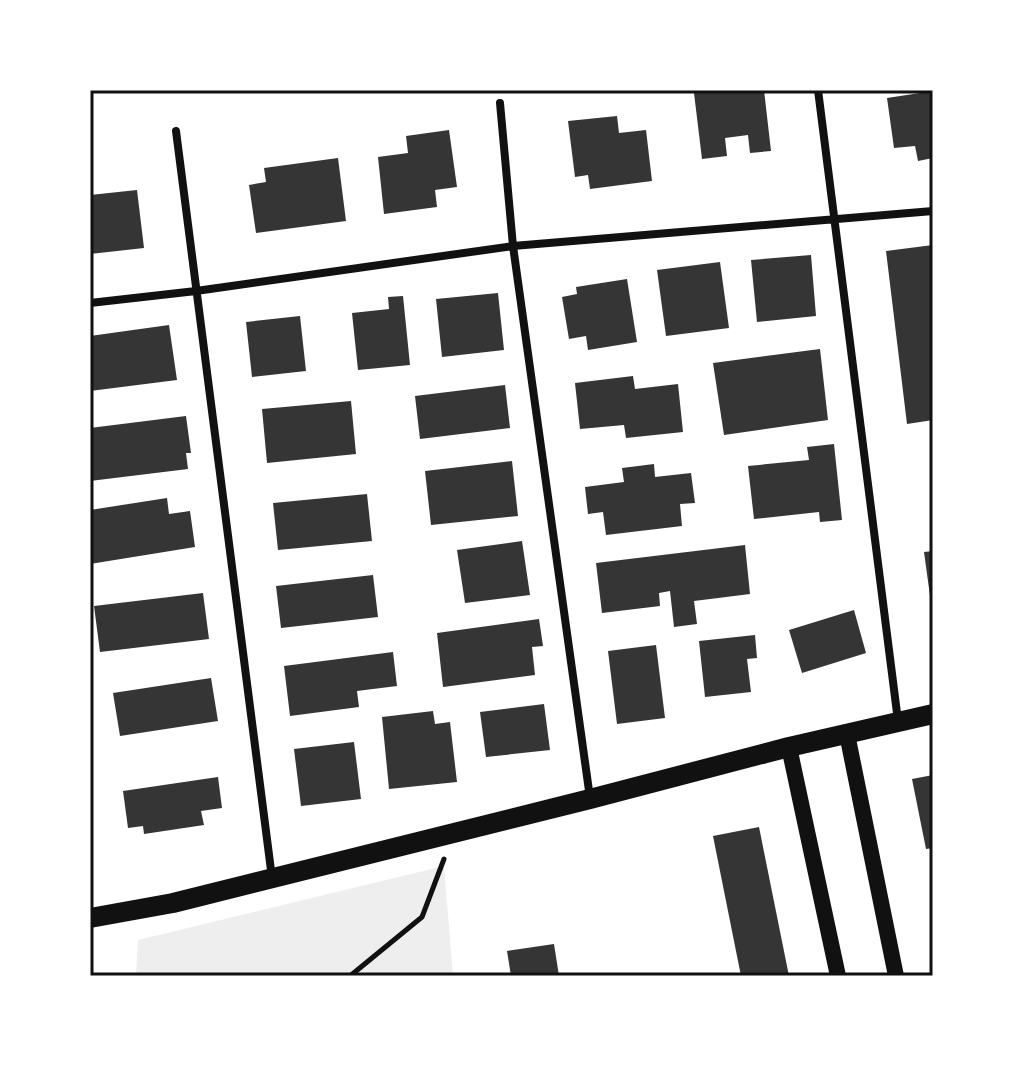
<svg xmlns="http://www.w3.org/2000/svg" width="1023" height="1066" font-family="'DejaVu Sans',sans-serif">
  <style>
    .green { fill: #eee }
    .building { fill: #353535 }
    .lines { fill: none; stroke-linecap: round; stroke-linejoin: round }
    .path { stroke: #111; stroke-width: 5 }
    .minor { stroke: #111; stroke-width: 8 }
    .secondary { stroke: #111; stroke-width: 16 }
    .primary { stroke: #111; stroke-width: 20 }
    .neatline { fill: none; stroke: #111; stroke-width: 3 }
  </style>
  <rect width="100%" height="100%" fill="#fff"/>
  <path class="green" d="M 444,866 L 453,976 L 136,976 L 138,940 Z"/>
  <path class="building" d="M 717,90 L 764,90 L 771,151 L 750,153 L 748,135 L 725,138 L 727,156 L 702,159 L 694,93 Z
    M 933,91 L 933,158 L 918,161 L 915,146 L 894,148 L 887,98 Z
    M 617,116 L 619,133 L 646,130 L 652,181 L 590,189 L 588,175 L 575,177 L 568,121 Z
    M 449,130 L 457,187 L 435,190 L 437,207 L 384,214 L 378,157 L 408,153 L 406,136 Z
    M 338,158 L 346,221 L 256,233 L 249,185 L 266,182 L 264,168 Z
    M 137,190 L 144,248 L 90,254 L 90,195 Z
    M 933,245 L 933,420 L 907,424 L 886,251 Z
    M 811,255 L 816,316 L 757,322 L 751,260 Z
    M 720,262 L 729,328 L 666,336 L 657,270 Z
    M 627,279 L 637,342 L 588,350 L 586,336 L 569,339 L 562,297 L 577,294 L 576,287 Z
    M 498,293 L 504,350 L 442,357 L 436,299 Z
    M 403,296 L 410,365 L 358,370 L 352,313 L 389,309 L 388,297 Z
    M 300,316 L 306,371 L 252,377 L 246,322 Z
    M 169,325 L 177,380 L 90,391 L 90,336 Z
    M 820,349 L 828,420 L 724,435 L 713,363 Z
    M 633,376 L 635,389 L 678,384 L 683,432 L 626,438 L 624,425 L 580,429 L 575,383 Z
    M 505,385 L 510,428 L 420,439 L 415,396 Z
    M 351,401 L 356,454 L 267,463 L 262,409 Z
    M 186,416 L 191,453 L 186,453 L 188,469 L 90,481 L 90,428 Z
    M 834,444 L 842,520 L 820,522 L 819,512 L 754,519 L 748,466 L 809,460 L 807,447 Z
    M 512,461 L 518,516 L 431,525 L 425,471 Z
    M 654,464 L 655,477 L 691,473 L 695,503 L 680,504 L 682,526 L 606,535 L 603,512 L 588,514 L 585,487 L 624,482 L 622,468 Z
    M 367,494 L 372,541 L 278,550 L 273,503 Z
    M 167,498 L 169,514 L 190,511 L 195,547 L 90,564 L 90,510 Z
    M 522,541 L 530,595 L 465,603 L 457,550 Z
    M 745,545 L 750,594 L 694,601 L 697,624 L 674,627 L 670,591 L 659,593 L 660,606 L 602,613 L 596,563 Z
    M 933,551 L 933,603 L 931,603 L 924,552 Z
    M 373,575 L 378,617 L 281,628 L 276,586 Z
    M 203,593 L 209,639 L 100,652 L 94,606 Z
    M 854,610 L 866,653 L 802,673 L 789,630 Z
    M 539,619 L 543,646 L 532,647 L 535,675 L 443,687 L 437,633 Z
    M 755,635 L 757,658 L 747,659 L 751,692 L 705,697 L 699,641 Z
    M 656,645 L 665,718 L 617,724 L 608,651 Z
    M 393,652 L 397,686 L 357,691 L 359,707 L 290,716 L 284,666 Z
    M 211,678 L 218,721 L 120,736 L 113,693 Z
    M 544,704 L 550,750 L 486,757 L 480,712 Z
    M 433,711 L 435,724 L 450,722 L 457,782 L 389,789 L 382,717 Z
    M 354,742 L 361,799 L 301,806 L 294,749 Z
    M 933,775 L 933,848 L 926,849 L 912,779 Z
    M 218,777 L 222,808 L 201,811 L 204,825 L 144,834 L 143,826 L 128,828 L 123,791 Z
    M 759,827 L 789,976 L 741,976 L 713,836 Z
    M 554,944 L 559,976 L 511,976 L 507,951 Z"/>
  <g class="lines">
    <path class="path" d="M 350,976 L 422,917 L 444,859"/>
    <path class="minor" d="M 818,90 L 898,721
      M 500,103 L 513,246 L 590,798
      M 176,131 L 272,878
      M 90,303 L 196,291 L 513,246 L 933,211"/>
    <path class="secondary" d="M 847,734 L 896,976
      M 789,747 L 838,976"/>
    <path class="primary" d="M 90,918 L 173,903 L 590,799 L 789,747 L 933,714"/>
  </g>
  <rect width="1023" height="1066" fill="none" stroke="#ffffff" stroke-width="184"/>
  <rect x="92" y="92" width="839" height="882" class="neatline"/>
</svg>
